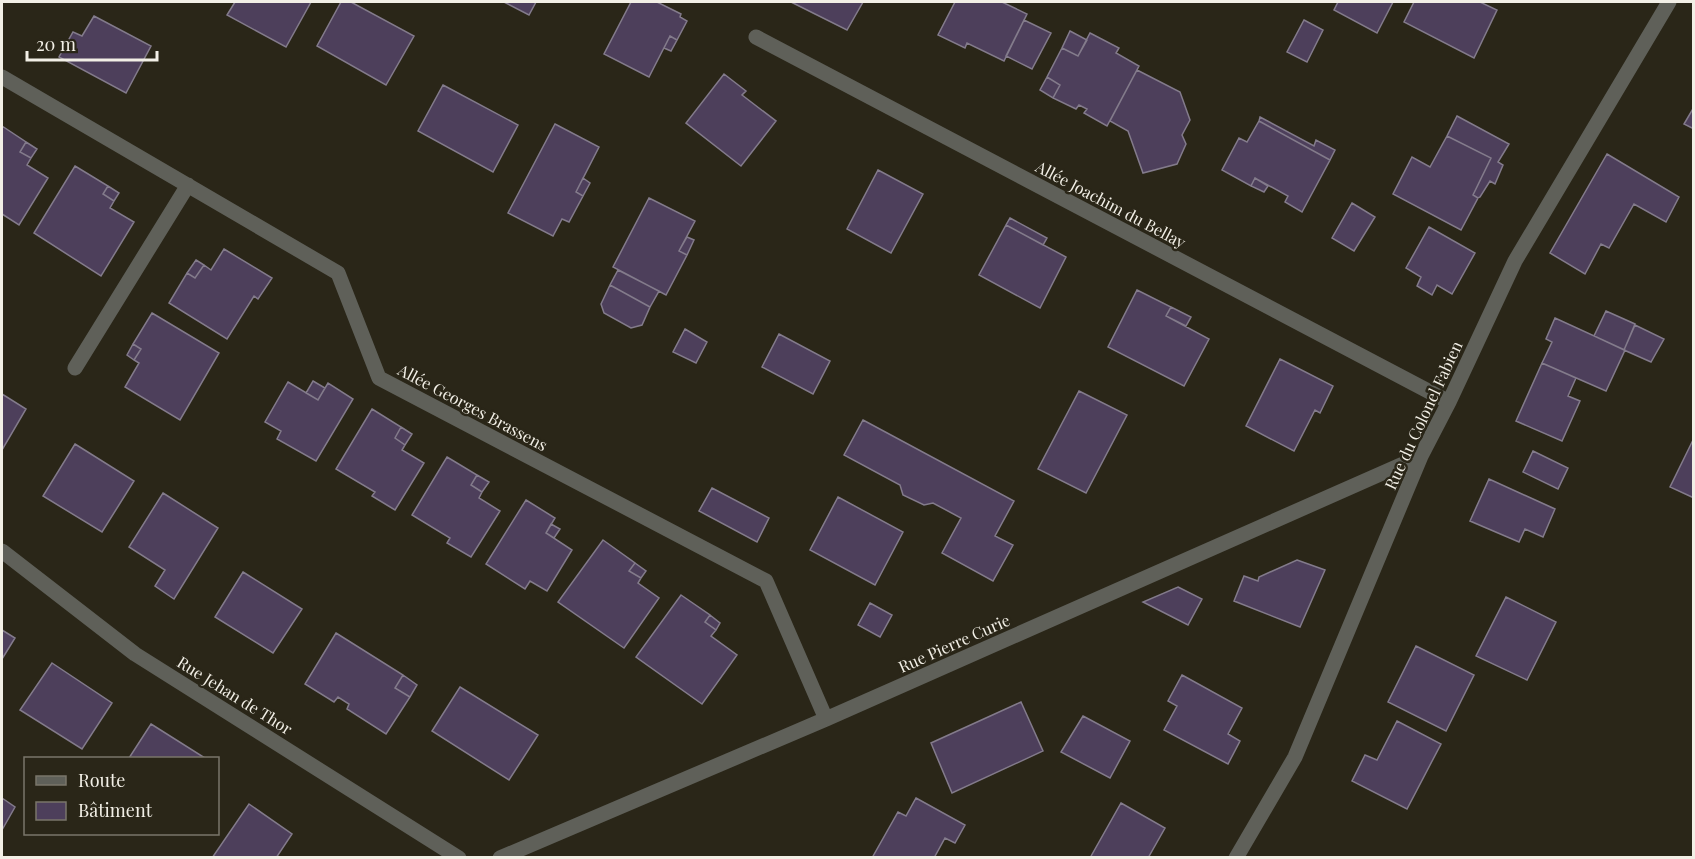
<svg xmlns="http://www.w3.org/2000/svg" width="1695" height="859" font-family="'Playfair Display',serif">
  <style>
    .building { fill: #4d3f5b; stroke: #837b8b; stroke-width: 1.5 }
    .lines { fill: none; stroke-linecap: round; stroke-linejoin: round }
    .minor { stroke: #5f6059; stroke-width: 15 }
    .labels { text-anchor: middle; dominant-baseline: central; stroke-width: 5; stroke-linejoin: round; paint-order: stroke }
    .street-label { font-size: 16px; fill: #f2efe6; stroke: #2a2618 }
  </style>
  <rect width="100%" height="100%" fill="#2a2618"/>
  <path class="building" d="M 235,2 L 311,2 L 286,47 L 227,15 Z
    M 341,2 L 351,2 L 414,36 L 386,85 L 317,46 Z
    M 504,2 L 536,2 L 529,15 Z
    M 631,2 L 657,2 L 681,14 L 680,17 L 687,21 L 677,40 L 670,36 L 649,77 L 604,54 Z
    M 791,2 L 863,2 L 847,30 Z
    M 955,2 L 1002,2 L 1027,14 L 1004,61 L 967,43 L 965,48 L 938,35 Z
    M 1338,2 L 1393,2 L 1377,33 L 1334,10 Z
    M 1414,2 L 1480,2 L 1497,10 L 1474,58 L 1404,22 Z
    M 94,16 L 151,46 L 126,93 L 59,57 L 73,32 L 82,36 Z
    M 1024,20 L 1051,33 L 1032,69 L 1006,56 Z
    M 1304,20 L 1323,30 L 1307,62 L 1287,52 Z
    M 1070,31 L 1087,40 L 1078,56 L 1062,48 Z
    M 1090,33 L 1119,48 L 1116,53 L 1139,66 L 1107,126 L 1084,113 L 1087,109 L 1079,105 L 1076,109 L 1053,98 L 1060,85 L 1047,77 L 1062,48 L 1078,56 Z
    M 670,36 L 677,40 L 671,51 L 664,48 Z
    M 1137,70 L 1180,92 L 1190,120 L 1182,135 L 1186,144 L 1177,164 L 1143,173 L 1128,131 L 1110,121 Z
    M 724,74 L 746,91 L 742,95 L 776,121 L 741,166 L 686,123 Z
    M 1047,77 L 1060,85 L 1053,98 L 1040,90 Z
    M 443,85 L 518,125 L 493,172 L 418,131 Z
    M 1694,107 L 1694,129 L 1684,124 Z
    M 1457,116 L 1509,144 L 1498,162 L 1503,165 L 1495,184 L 1490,181 L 1480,197 L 1478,198 L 1473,195 L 1491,158 L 1447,136 Z
    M 1260,117 L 1314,146 L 1316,140 L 1335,150 L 1330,160 L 1259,121 Z
    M 1259,121 L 1330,160 L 1302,212 L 1285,202 L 1288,196 L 1255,178 L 1251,186 L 1222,170 L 1239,138 L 1247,142 Z
    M 555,124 L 599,147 L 576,192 L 583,196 L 569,222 L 562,219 L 553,236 L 508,213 Z
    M 2,126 L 26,142 L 20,152 L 31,158 L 27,165 L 48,178 L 19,225 L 2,214 Z
    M 1447,136 L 1491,158 L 1473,195 L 1478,198 L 1461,230 L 1393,194 L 1412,157 L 1430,167 Z
    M 26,142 L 37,149 L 31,158 L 20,152 Z
    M 1607,154 L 1679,197 L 1666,222 L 1634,204 L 1609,248 L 1601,244 L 1585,274 L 1550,253 Z
    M 75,166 L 108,186 L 103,194 L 114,201 L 110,208 L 134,222 L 101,276 L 34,233 Z
    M 878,170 L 923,194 L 891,253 L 847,229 Z
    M 583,178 L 590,183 L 583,196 L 576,192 Z
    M 1255,178 L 1268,186 L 1264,192 L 1251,186 Z
    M 108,186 L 119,193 L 114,201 L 103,194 Z
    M 649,198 L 695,221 L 679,251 L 687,255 L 666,295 L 613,267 Z
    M 1352,203 L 1375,217 L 1354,251 L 1332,238 Z
    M 1010,218 L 1047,238 L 1043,245 L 1006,225 Z
    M 1006,225 L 1066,257 L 1040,308 L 979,275 Z
    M 1429,227 L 1475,253 L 1452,294 L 1437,285 L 1432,295 L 1417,286 L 1421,277 L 1406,268 Z
    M 687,237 L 694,240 L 687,255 L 679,251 Z
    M 224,249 L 272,278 L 258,299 L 254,296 L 227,339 L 169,303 L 187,273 L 195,278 L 204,265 L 211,270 Z
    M 196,260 L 204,265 L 195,278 L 187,273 Z
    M 618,270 L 659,291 L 650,307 L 610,285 Z
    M 610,285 L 650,307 L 642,325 L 631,328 L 604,313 L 601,304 Z
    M 1137,290 L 1171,307 L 1166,316 L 1209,339 L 1184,386 L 1108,347 Z
    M 1171,307 L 1191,317 L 1186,326 L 1166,316 Z
    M 1606,311 L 1635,324 L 1624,350 L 1594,336 Z
    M 152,313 L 219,353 L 180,420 L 125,387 L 139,363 L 134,360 L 141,349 L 133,344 Z
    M 1555,318 L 1625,350 L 1606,391 L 1542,363 L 1552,342 L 1546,339 Z
    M 1635,325 L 1664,339 L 1651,362 L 1624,350 Z
    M 685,329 L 707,342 L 696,363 L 673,352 Z
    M 779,334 L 830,361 L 813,394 L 762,367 Z
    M 133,344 L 141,349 L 134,360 L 127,355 Z
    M 1280,359 L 1333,386 L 1320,413 L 1315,410 L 1294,451 L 1246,426 Z
    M 1542,363 L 1576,378 L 1568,396 L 1580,401 L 1562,441 L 1516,421 Z
    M 313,381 L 325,388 L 318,400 L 306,393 Z
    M 288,382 L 318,400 L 328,383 L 353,399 L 316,461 L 277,439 L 281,431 L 265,422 Z
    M 1079,391 L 1127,415 L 1086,493 L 1038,469 Z
    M 2,394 L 26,409 L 2,450 Z
    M 372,409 L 401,427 L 395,438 L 405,445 L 402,450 L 424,463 L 395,510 L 372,496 L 375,492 L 336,469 Z
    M 863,420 L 1014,501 L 995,536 L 1013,545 L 993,581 L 942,553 L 961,518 L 933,503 L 924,505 L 903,495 L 900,485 L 844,455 Z
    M 401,427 L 412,434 L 405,445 L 395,438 Z
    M 1694,438 L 1694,498 L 1670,487 Z
    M 75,444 L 134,481 L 102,532 L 43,496 Z
    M 1533,451 L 1568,468 L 1558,489 L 1523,472 Z
    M 447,457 L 477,475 L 471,485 L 482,492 L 479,498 L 500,511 L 471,557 L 447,543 L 450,538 L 412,515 Z
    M 477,475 L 489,482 L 482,492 L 471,485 Z
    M 1489,479 L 1555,509 L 1543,537 L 1525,529 L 1519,542 L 1470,521 Z
    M 712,488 L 769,518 L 757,542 L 699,511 Z
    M 163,493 L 218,528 L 174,599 L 155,586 L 165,570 L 129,547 Z
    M 838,497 L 903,532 L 875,585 L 810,550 Z
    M 526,500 L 555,518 L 546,533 L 572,550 L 547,591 L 530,581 L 525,589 L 486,564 Z
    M 551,524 L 560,529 L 554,538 L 546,533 Z
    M 603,540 L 635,563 L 629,571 L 641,578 L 638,583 L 659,598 L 624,648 L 558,602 Z
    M 1297,560 L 1325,570 L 1300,627 L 1234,601 L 1244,576 L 1258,581 L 1259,577 Z
    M 635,563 L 646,571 L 641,578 L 629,571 Z
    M 243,572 L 302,609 L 273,653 L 215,617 Z
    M 1178,587 L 1202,599 L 1188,625 L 1143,602 Z
    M 681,595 L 710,615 L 705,622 L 716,630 L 711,636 L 737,655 L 702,704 L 636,657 Z
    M 1506,597 L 1556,622 L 1527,680 L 1476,656 Z
    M 870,603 L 892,615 L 880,637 L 858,625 Z
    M 710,615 L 720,623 L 716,630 L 705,622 Z
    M 2,630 L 15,638 L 2,659 Z
    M 336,633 L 403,675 L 395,688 L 410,697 L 386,734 L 347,709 L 349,704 L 338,697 L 334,702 L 305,684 Z
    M 1416,646 L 1474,675 L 1446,731 L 1388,702 Z
    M 52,663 L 112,703 L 82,749 L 20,710 Z
    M 403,675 L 417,685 L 410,697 L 395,688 Z
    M 1182,675 L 1242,708 L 1228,734 L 1240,741 L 1228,764 L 1164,730 L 1177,706 L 1168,701 Z
    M 460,687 L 538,735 L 509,780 L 432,731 Z
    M 1021,702 L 1043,751 L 952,793 L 931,743 Z
    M 1083,716 L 1130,741 L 1110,778 L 1061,752 Z
    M 1397,721 L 1441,744 L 1407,809 L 1352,781 L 1365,755 L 1377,760 Z
    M 151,724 L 205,758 L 129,758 Z
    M 2,798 L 15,807 L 2,830 Z
    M 916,798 L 965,825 L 955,843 L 945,838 L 934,858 L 872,858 L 898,812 L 906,816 Z
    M 1121,803 L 1165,828 L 1148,858 L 1090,858 Z
    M 249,804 L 292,834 L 276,858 L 212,858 Z"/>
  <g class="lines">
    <path class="minor" d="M 756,37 L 1449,402
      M 2,77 L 338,273 L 379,378 L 766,581 L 826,719
      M 75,368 L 188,185
      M 2,551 L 135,654 L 459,858
      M 500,858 L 826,719 L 1421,456
      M 1236,858 L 1295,757 L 1421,456 L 1449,402 L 1515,261 L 1669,2"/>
  </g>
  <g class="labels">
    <g class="street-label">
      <text transform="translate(1111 204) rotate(28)">Allée Joachim du Bellay</text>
      <text transform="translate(473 407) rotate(28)">Allée Georges Brassens</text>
      <text transform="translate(1423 415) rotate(-65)">Rue du Colonel Fabien</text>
      <text transform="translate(954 643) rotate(-24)">Rue Pierre Curie</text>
      <text transform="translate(235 695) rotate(32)">Rue Jehan de Thor</text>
    </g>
  </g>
  <rect width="1695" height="859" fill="none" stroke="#f2efe6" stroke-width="6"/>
  <rect x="24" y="757" width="195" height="78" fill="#2a2618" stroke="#7a766a" stroke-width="1.5"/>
  <rect x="36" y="776" width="30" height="9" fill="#5f6059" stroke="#7a766a" stroke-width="1.5"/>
  <text x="78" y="787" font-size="18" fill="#f2efe6">Route</text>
  <rect x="36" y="802" width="30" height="18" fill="#4d3f5b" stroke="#7a766a" stroke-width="1.5"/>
  <text x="78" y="817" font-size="18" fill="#f2efe6">Bâtiment</text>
  <path d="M27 51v9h130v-9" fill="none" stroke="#f2efe6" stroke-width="3"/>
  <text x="36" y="51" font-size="18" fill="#f2efe6" stroke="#2a2618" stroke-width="4.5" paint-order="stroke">20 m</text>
</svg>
